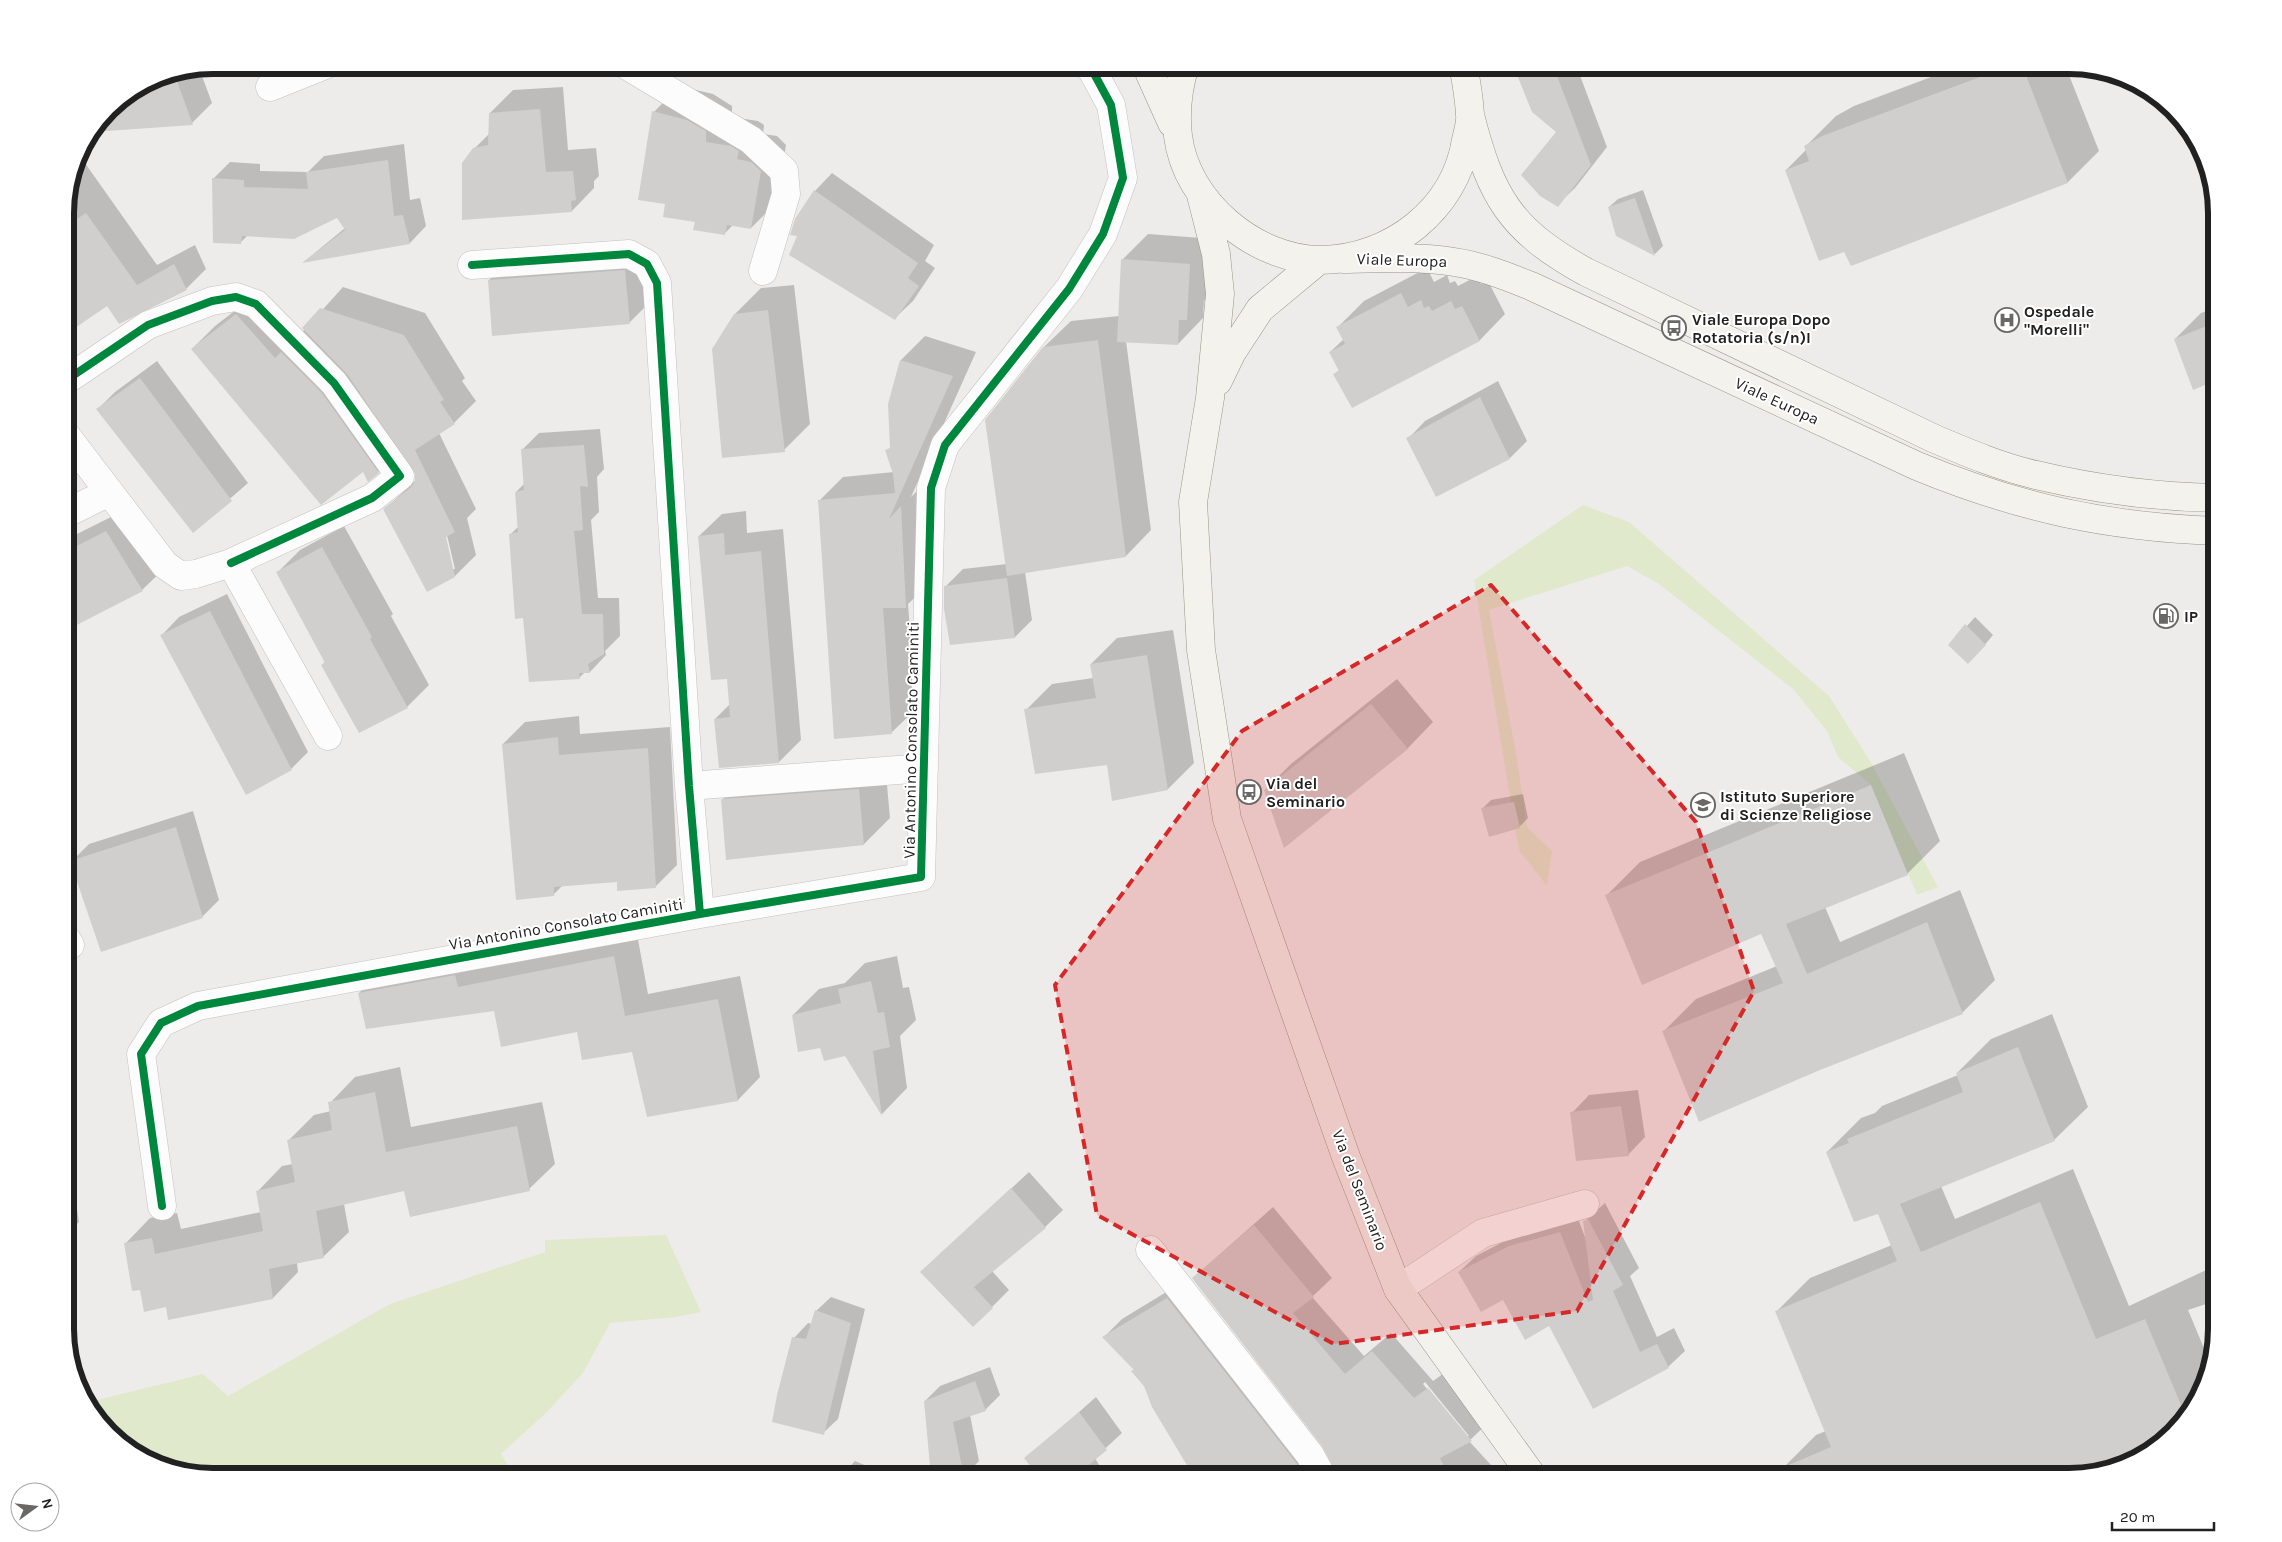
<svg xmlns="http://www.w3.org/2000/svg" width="2282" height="1542" font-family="Karla,sans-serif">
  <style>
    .grass { fill: #e0e9cc }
    .shadow { fill: #0003; fill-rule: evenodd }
    .building { fill: #d1cfcd }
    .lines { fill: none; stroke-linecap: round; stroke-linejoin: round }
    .minor-casing { stroke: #c2c1c0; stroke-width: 29 }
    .secondary-casing { stroke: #989683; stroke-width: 29 }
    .minor { stroke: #fcfcfc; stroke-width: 28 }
    .secondary { stroke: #f3f2ed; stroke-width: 28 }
    .cycleway-casing { stroke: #fff; stroke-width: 11 }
    .cycleway { stroke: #00873e; stroke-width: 8 }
    .marked { fill: #d62828; fill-opacity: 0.2; stroke: #d62828; stroke-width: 4; stroke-dasharray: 10 6; stroke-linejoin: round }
    .labels { text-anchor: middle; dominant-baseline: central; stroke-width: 4; stroke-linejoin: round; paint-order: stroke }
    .street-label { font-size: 16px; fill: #212121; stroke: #fff }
    .poi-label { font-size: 16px; font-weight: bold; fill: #212121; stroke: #fff; text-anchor: start }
    .rim { fill: none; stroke: #212121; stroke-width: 6 }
  </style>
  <rect width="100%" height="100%" fill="#eeecea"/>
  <path class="grass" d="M 1583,505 L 1629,522 L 1829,696 L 1870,761 L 1938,887 L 1917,895 L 1871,785 L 1838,757 L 1827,731 L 1793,689 L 1659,584 L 1627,566 L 1489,610 L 1516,753 L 1527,827 L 1552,851 L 1547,886 L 1519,850 L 1474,580 Z
    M 666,1235 L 701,1312 L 676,1317 L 610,1323 L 583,1373 L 546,1413 L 501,1454 L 515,1477 L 213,1477 L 166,1469 L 131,1452 L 85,1403 L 203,1374 L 228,1396 L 390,1304 L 545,1252 L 545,1240 Z"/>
  <path class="shadow" d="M 1514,65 L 1576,65 L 1607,147 L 1575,188 L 1557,205 L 1558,132 Z
    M 1963,65 L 2065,65 L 2099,151 L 2068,182 L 1845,251 L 1786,170 L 1806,150 L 1805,147 L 1836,116 L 1854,106 Z
    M 199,68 L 212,103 L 192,123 L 93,131 L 109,108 L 157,76 Z
    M 679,86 L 713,94 L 732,106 L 732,117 L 758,121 L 764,125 L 763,134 L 777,136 L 786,145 L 777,202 L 751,228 L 733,225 L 724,234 L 696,221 L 666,203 L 654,112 Z
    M 563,87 L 568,150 L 596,148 L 599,176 L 594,181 L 594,188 L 572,211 L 474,149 L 490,133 L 490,113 L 513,90 Z
    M 85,144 L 88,148 L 80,156 L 157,265 L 195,245 L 206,269 L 186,289 L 108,305 L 65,333 L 65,204 L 76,156 Z
    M 404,144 L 410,200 L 420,198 L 426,226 L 410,243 L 305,261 L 345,228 L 337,216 L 248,235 L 240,243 L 213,179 L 230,162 L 260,164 L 260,171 L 308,172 L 324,156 Z
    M 832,173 L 934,245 L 925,261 L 935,268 L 913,301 L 895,318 L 799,236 L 815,191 Z
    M 1643,190 L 1663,246 L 1655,254 L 1617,235 L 1609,207 L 1618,199 Z
    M 1148,234 L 1215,239 L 1212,292 L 1204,301 L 1203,318 L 1178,344 L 1126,341 L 1151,530 L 1126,556 L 1025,572 L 1032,620 L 1015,637 L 945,587 L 963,569 L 1007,564 L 986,420 L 1045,346 L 1071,321 L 1119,316 L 1122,260 Z
    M 648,248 L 652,300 L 629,323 L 489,280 L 512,257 Z
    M 1427,268 L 1434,282 L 1447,275 L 1450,283 L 1455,281 L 1458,286 L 1477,276 L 1481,284 L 1488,281 L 1505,314 L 1480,340 L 1353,406 L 1335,374 L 1339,370 L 1330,352 L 1344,339 L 1338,327 L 1364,301 Z
    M 794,285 L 810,424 L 784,450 L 735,314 L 761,288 Z
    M 343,287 L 425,313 L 465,378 L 462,381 L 476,401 L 454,423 L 439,433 L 476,509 L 467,518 L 476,555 L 455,576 L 384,510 L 416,480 L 417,474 L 400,450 L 378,472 L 363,470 L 192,349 L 215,326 L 254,296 L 298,337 ZM 446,531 L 455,569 L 452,569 L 443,532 Z
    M 2217,307 L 2217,379 L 2175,339 L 2201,313 Z
    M 925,336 L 976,352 L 911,497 L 924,484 L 930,583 L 908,604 L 916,709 L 891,733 L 819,501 L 843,477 L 894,472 L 887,451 L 892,446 L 890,404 L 901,360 Z
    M 157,361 L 248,483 L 193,531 L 98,409 L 115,392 Z
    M 1498,381 L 1527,441 L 1510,458 L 1437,495 L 1408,439 L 1425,421 Z
    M 600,429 L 604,469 L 597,477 L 599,512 L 591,520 L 598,598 L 619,598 L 620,636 L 605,651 L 606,655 L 590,672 L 585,672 L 579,678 L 524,617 L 510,535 L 518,527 L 516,492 L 524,484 L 522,450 L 539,433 Z
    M 133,506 L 168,565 L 142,590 L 65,629 L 65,540 Z
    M 746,511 L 747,533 L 783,529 L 801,740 L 779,762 L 715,719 L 730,704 L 728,678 L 699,536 L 722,514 Z
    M 344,526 L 393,614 L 391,616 L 429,685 L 407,707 L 322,665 L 325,662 L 278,572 L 300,550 Z
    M 227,594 L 308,752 L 291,769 L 162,635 L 179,617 Z
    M 1975,617 L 1993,635 L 1977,654 L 1950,645 Z
    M 1173,630 L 1194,763 L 1168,789 L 1108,763 L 1026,710 L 1052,684 L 1093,678 L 1091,664 L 1117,638 Z
    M 1397,679 L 1433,722 L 1408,748 L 1284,846 L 1265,790 L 1291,764 Z
    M 579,716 L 580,734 L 670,727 L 677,865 L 655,887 L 618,880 L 563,885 L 553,895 L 503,744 L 525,722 Z
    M 1904,753 L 1940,841 L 1907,874 L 1825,907 L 1840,942 L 1960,890 L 1995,980 L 1962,1013 L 1663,1032 L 1696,999 L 1777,966 L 1762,933 L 1607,895 L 1640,862 Z
    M 885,763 L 890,818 L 864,844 L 727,859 L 722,800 L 748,774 Z
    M 1523,794 L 1528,818 L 1519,827 L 1482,809 L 1491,800 Z
    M 193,811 L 219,900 L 202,917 L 71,862 L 89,844 Z
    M 637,934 L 648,994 L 740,976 L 760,1077 L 738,1100 L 633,1050 L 577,1030 L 495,1010 L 359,993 L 382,970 Z
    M 897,956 L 903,988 L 909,987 L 916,1020 L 900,1036 L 907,1088 L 882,1114 L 846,1055 L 793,1015 L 819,989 L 845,983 L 865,963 Z
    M 2052,1014 L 2088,1107 L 2054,1140 L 1941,1186 L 1955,1219 L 2073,1169 L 2129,1306 L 2217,1265 L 2217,1311 L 2209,1303 L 2188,1310 L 2211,1365 L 2209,1376 L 2192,1411 L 2143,1457 L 2069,1477 L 1786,1477 L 1782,1469 L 1816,1435 L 1826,1431 L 1776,1312 L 1810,1278 L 1892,1245 L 1879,1212 L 1827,1152 L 1861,1118 L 1875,1113 L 1882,1106 L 1958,1075 L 1957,1073 L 1991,1039 Z
    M 400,1067 L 411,1127 L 542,1102 L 555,1164 L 529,1189 L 405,1190 L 344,1204 L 349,1232 L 323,1257 L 297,1263 L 298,1272 L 273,1298 L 167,1305 L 141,1289 L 125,1244 L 150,1218 L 177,1213 L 181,1229 L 261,1212 L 257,1192 L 282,1166 L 293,1164 L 289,1140 L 314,1115 L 331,1111 L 330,1103 L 355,1077 Z
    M 1638,1090 L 1645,1137 L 1628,1155 L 1572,1113 L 1589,1095 Z
    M 65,1144 L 67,1144 L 79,1222 L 65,1236 Z
    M 1029,1172 L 1063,1210 L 1045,1227 L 992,1271 L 1009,1290 L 992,1307 L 939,1255 Z
    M 1605,1203 L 1639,1268 L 1630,1276 L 1657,1337 L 1674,1328 L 1685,1351 L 1668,1367 L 1549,1324 L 1459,1272 L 1476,1256 L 1526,1230 L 1577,1216 L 1586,1240 L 1585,1221 Z
    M 1273,1207 L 1332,1278 L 1312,1297 L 1364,1356 L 1391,1333 L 1433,1381 L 1447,1371 L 1489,1422 L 1469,1441 L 1502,1477 L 1217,1477 L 1132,1371 L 1135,1369 L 1104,1337 L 1122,1319 L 1186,1280 L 1333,1473 L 1338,1474 L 1323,1445 L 1193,1278 ZM 1425,1382 L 1469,1436 L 1466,1436 L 1423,1384 Z
    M 831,1297 L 865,1309 L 838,1419 L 823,1433 L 794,1338 L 808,1323 L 812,1324 L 816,1311 Z
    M 990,1367 L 1000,1395 L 985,1410 L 970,1415 L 979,1461 L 964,1476 L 925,1401 L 940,1386 Z
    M 1096,1397 L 1122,1433 L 1095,1458 L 1106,1477 L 1041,1477 L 1026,1459 Z
    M 855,1461 L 893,1477 L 840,1477 Z"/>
  <path class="building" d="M 1513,65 L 1553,65 L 1589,160 L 1591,165 L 1558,207 L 1540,196 L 1521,175 L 1556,132 L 1532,112 Z
    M 2012,65 L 2022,65 L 2068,183 L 1851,266 L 1844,252 L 1819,261 L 1785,170 L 1809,161 L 1804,146 L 1822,136 Z
    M 174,73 L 193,125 L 92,132 L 109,108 L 157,76 Z
    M 540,109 L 546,172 L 573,171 L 576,200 L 571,201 L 572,212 L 462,220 L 462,163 L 473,148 L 488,145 L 489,113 Z
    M 652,111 L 687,120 L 706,131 L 706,142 L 731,146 L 739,151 L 737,159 L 751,162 L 761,171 L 751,229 L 727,225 L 725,235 L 693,230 L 695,222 L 663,217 L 665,204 L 638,200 Z
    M 388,160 L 394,216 L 403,215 L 410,244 L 302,263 L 345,230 L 337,218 L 294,239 L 242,236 L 241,244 L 213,243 L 212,178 L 244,180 L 244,187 L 308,189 L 306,172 Z
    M 814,190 L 918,263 L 908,278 L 919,286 L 895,320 L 789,255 L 797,236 L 790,235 L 795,219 Z
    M 1635,198 L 1655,256 L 1616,236 L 1608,207 Z
    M 86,213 L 137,285 L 174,264 L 187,290 L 119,324 L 107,306 L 65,335 L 65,227 Z
    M 1121,259 L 1190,264 L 1187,320 L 1179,320 L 1178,345 L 1117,342 Z
    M 625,270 L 630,324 L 492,336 L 488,280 Z
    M 1401,293 L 1408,307 L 1421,300 L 1424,308 L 1429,306 L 1432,311 L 1451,301 L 1455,309 L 1462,306 L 1480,341 L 1352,408 L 1333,374 L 1339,371 L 1329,352 L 1345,344 L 1336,327 Z
    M 320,308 L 404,335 L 444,400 L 440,402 L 455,424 L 415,450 L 455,532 L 446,537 L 455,577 L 427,592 L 383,509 L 410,488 L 415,482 L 415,474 L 347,374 L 302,328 Z
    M 768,310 L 785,452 L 722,458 L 712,349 L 734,314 Z
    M 236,314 L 275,358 L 281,352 L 322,393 L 379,473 L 368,482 L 363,472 L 321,505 L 191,349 Z
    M 2217,322 L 2217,380 L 2193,390 L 2174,339 Z
    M 1098,340 L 1126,557 L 1007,576 L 985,420 L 1043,347 Z
    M 900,360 L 953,376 L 889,519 L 901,506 L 906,608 L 883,608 L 892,734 L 834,739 L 818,500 L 895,493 L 893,474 L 885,450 L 890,448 L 888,404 Z
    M 140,378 L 232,501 L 193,533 L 96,409 Z
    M 1480,397 L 1510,459 L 1436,497 L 1406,438 Z
    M 584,445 L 588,487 L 580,486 L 583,530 L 574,531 L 582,614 L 603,614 L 604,654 L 588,664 L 590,673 L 579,673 L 580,679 L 529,682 L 523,618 L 515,619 L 509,534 L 518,532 L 515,492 L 524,490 L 521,449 Z
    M 106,531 L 143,591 L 65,631 L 65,552 Z
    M 724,533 L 725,555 L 761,551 L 779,763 L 719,768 L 714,719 L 730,717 L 727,679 L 711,680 L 698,536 Z
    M 322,547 L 372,637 L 370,639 L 408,708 L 359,733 L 321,665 L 325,663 L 276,572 Z
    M 1007,578 L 1015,638 L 950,645 L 944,609 L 944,586 Z
    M 210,611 L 292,770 L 246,795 L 160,635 Z
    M 1965,624 L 1986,645 L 1968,664 L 1948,645 Z
    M 1147,655 L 1168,790 L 1112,801 L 1107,765 L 1035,774 L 1024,709 L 1096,698 L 1090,664 Z
    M 1371,704 L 1408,749 L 1284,848 L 1264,790 Z
    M 558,737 L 559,755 L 648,748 L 656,888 L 617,891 L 617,882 L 554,887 L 554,896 L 516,900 L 502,744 Z
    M 1871,785 L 1908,875 L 1786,924 L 1807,974 L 1927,922 L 1963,1014 L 1820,1070 L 1699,1122 L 1662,1031 L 1783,983 L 1761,934 L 1642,985 L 1605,895 Z
    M 859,789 L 864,845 L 726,860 L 721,799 Z
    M 1514,802 L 1520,828 L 1489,837 L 1481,808 Z
    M 176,827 L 203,918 L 101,952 L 70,861 Z
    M 614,956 L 625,1016 L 718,999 L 738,1101 L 647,1117 L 632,1052 L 582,1060 L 577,1032 L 501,1047 L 494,1011 L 366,1029 L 358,993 L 455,975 L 458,987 Z
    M 871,981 L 878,1013 L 884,1012 L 890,1047 L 873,1051 L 882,1116 L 845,1056 L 824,1061 L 820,1048 L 798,1052 L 792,1015 L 841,1003 L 838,989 Z
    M 2018,1047 L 2055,1141 L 1900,1204 L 1921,1252 L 2040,1202 L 2096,1339 L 2145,1319 L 2186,1417 L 2143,1457 L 2069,1477 L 1760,1477 L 1831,1447 L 1775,1311 L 1897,1261 L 1878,1214 L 1854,1222 L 1826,1152 L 1849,1143 L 1847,1139 L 1963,1092 L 1956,1073 Z
    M 375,1092 L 386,1152 L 517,1126 L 530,1191 L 410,1217 L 404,1191 L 316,1211 L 324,1258 L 269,1269 L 273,1299 L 168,1320 L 166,1307 L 144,1312 L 140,1290 L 132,1291 L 124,1243 L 152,1238 L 155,1254 L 263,1231 L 256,1191 L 295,1182 L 287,1140 L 332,1130 L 328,1102 Z
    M 1621,1106 L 1629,1156 L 1576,1161 L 1570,1112 Z
    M 1011,1188 L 1046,1228 L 974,1287 L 993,1308 L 973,1327 L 920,1272 Z
    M 1588,1219 L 1623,1285 L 1613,1291 L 1640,1352 L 1657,1344 L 1669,1368 L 1593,1409 L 1549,1326 L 1525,1340 L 1503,1300 L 1481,1312 L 1458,1272 L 1509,1246 L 1560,1232 L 1588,1302 L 1593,1300 L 1583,1221 Z
    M 1254,1225 L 1314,1297 L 1293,1313 L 1345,1374 L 1372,1351 L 1414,1398 L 1428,1388 L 1472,1441 L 1440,1458 L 1444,1467 L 1425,1477 L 1338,1477 L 1322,1446 L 1192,1278 Z
    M 1167,1298 L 1297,1464 L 1304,1477 L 1194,1477 L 1152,1407 L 1144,1386 L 1131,1371 L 1134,1370 L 1102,1337 Z
    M 815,1310 L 851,1323 L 824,1435 L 772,1422 L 777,1395 L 792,1337 L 806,1339 Z
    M 975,1381 L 986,1411 L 953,1422 L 964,1477 L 931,1477 L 924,1401 Z
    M 1079,1412 L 1107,1450 L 1074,1477 L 1039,1477 L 1024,1458 Z"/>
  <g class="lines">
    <defs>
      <path id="minor" d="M 626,65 L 751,140 L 784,171 L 786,194 L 763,271
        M 270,87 L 325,65
        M 472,265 L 629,254 L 647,264 L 657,283 L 689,786 L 700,914
        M 65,381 L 148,325 L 212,301 L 236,297 L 256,304 L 334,383 L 400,476 L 372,498 L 231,563
        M 65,434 L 165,565 L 181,576 L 196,574 L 231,563 L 328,736
        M 65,514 L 109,492
        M 689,786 L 924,768
        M 65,937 L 70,945
        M 162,1206 L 141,1054 L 161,1023 L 198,1006 L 700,914 L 921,877 L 931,488 L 945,445 L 1069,289 L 1103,234 L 1123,178 L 1111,105 L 1091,68 L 1085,65
        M 1150,1250 L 1310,1455 L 1322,1477
        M 1398,1289 L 1483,1233 L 1585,1204"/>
      <path id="secondary" d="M 1146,65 L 1172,123
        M 1185,65 C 1178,88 1175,111 1178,136 C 1186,202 1255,260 1321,260 C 1391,259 1455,210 1466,140 C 1468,132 1471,122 1470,114 C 1469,98 1466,80 1463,65
        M 1470,115 C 1491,197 1510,230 1586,272 L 1935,439 C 1968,453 2001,467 2036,475 C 2095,489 2156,497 2217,498
        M 1201,195 L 1216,254 L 1220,294 L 1210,398 L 1193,502 L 1201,650 L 1227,819 L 1346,1157 L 1398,1289 L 1533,1477
        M 1343,259 C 1380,258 1418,256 1454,262 C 1481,266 1506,276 1531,286 L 1917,466 C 2019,508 2107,527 2217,531
        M 1218,381 L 1232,352 L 1260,309 L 1319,260"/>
    </defs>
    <use href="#minor" class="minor-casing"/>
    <use href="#secondary" class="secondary-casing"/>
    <use href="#minor" class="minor"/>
    <use href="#secondary" class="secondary"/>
    <defs>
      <path id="cycleway" d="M 472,265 L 629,254 L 647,264 L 657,283 L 689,786 L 700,914
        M 65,381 L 148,325 L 212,301 L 236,297 L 256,304 L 334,383 L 400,476 L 372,498 L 231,563
        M 162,1206 L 141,1054 L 161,1023 L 198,1006 L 700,914 L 921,877 L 931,488 L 945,445 L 1069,289 L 1103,234 L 1123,178 L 1111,105 L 1091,68 L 1085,65"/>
    </defs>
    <use href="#cycleway" class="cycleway-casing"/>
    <use href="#cycleway" class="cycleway"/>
  </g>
  <path class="marked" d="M 1491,585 L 1696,822 L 1754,991 L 1577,1311 L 1334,1344 L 1097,1215 L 1055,985 L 1242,731 Z"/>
  <defs>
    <symbol id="hospital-ring" viewBox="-11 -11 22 22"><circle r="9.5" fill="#fff" stroke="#696867" stroke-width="1.5"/><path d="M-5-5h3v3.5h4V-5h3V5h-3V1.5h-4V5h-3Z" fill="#696867"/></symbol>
    <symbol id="bus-ring" viewBox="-11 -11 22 22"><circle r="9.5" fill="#fff" stroke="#696867" stroke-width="1.5"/><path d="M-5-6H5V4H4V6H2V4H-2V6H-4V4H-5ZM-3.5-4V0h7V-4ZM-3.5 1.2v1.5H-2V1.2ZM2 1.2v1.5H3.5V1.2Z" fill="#696867"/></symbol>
    <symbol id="fuel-ring" viewBox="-11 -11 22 22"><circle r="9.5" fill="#fff" stroke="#696867" stroke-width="1.5"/><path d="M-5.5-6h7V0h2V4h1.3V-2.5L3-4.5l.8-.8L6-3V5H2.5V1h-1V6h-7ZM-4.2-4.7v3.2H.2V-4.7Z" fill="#696867"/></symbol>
    <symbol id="university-ring" viewBox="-11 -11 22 22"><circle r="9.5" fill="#fff" stroke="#696867" stroke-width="1.5"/><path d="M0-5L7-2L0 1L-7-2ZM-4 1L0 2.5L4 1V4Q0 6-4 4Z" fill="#696867"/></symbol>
  </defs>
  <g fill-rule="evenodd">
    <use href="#hospital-ring" x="1993" y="306" width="28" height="28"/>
    <use href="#bus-ring" x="1660" y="314" width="28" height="28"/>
    <use href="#fuel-ring" x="2152" y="602" width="28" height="28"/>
    <use href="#bus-ring" x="1235" y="778" width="28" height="28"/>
    <use href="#university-ring" x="1689" y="791" width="28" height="28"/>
  </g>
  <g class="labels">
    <g class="street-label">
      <text transform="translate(1402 260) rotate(2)">Viale Europa</text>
      <text transform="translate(1777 401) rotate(25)">Viale Europa</text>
      <text transform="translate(911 740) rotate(-89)">Via Antonino Consolato Caminiti</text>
      <text transform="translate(566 924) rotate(-10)">Via Antonino Consolato Caminiti</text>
      <text transform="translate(1360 1190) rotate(69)">Via del Seminario</text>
    </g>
    <g class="poi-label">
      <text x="2024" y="311">Ospedale<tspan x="2024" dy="18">"Morelli"</tspan></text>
      <text x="1692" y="319">Viale Europa Dopo<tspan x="1692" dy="18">Rotatoria (s/n)I</tspan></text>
      <text x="2184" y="616">IP</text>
      <text x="1266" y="783">Via del<tspan x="1266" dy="18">Seminario</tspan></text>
      <text x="1720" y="796">Istituto Superiore<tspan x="1720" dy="18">di Scienze Religiose</tspan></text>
    </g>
  </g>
  <path d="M0 0H2282V1542H0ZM213 74H2069A139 139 0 0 1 2208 213V1329A139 139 0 0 1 2069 1468H213A139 139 0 0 1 74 1329V213A139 139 0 0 1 213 74Z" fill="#fff" fill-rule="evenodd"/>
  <path class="rim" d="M213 74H2069A139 139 0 0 1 2208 213V1329A139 139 0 0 1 2069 1468H213A139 139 0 0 1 74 1329V213A139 139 0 0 1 213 74Z"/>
  <g transform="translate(35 1507) rotate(75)"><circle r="24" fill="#ffffff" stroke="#a6a6a6"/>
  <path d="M0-4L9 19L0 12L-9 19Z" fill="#696867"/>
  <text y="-8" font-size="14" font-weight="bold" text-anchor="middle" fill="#212121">N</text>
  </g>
  <path d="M2112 1522v8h102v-8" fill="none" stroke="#212121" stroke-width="2.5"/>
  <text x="2120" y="1522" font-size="15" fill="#212121" stroke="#ffffff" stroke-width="4" paint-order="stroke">20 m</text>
</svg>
